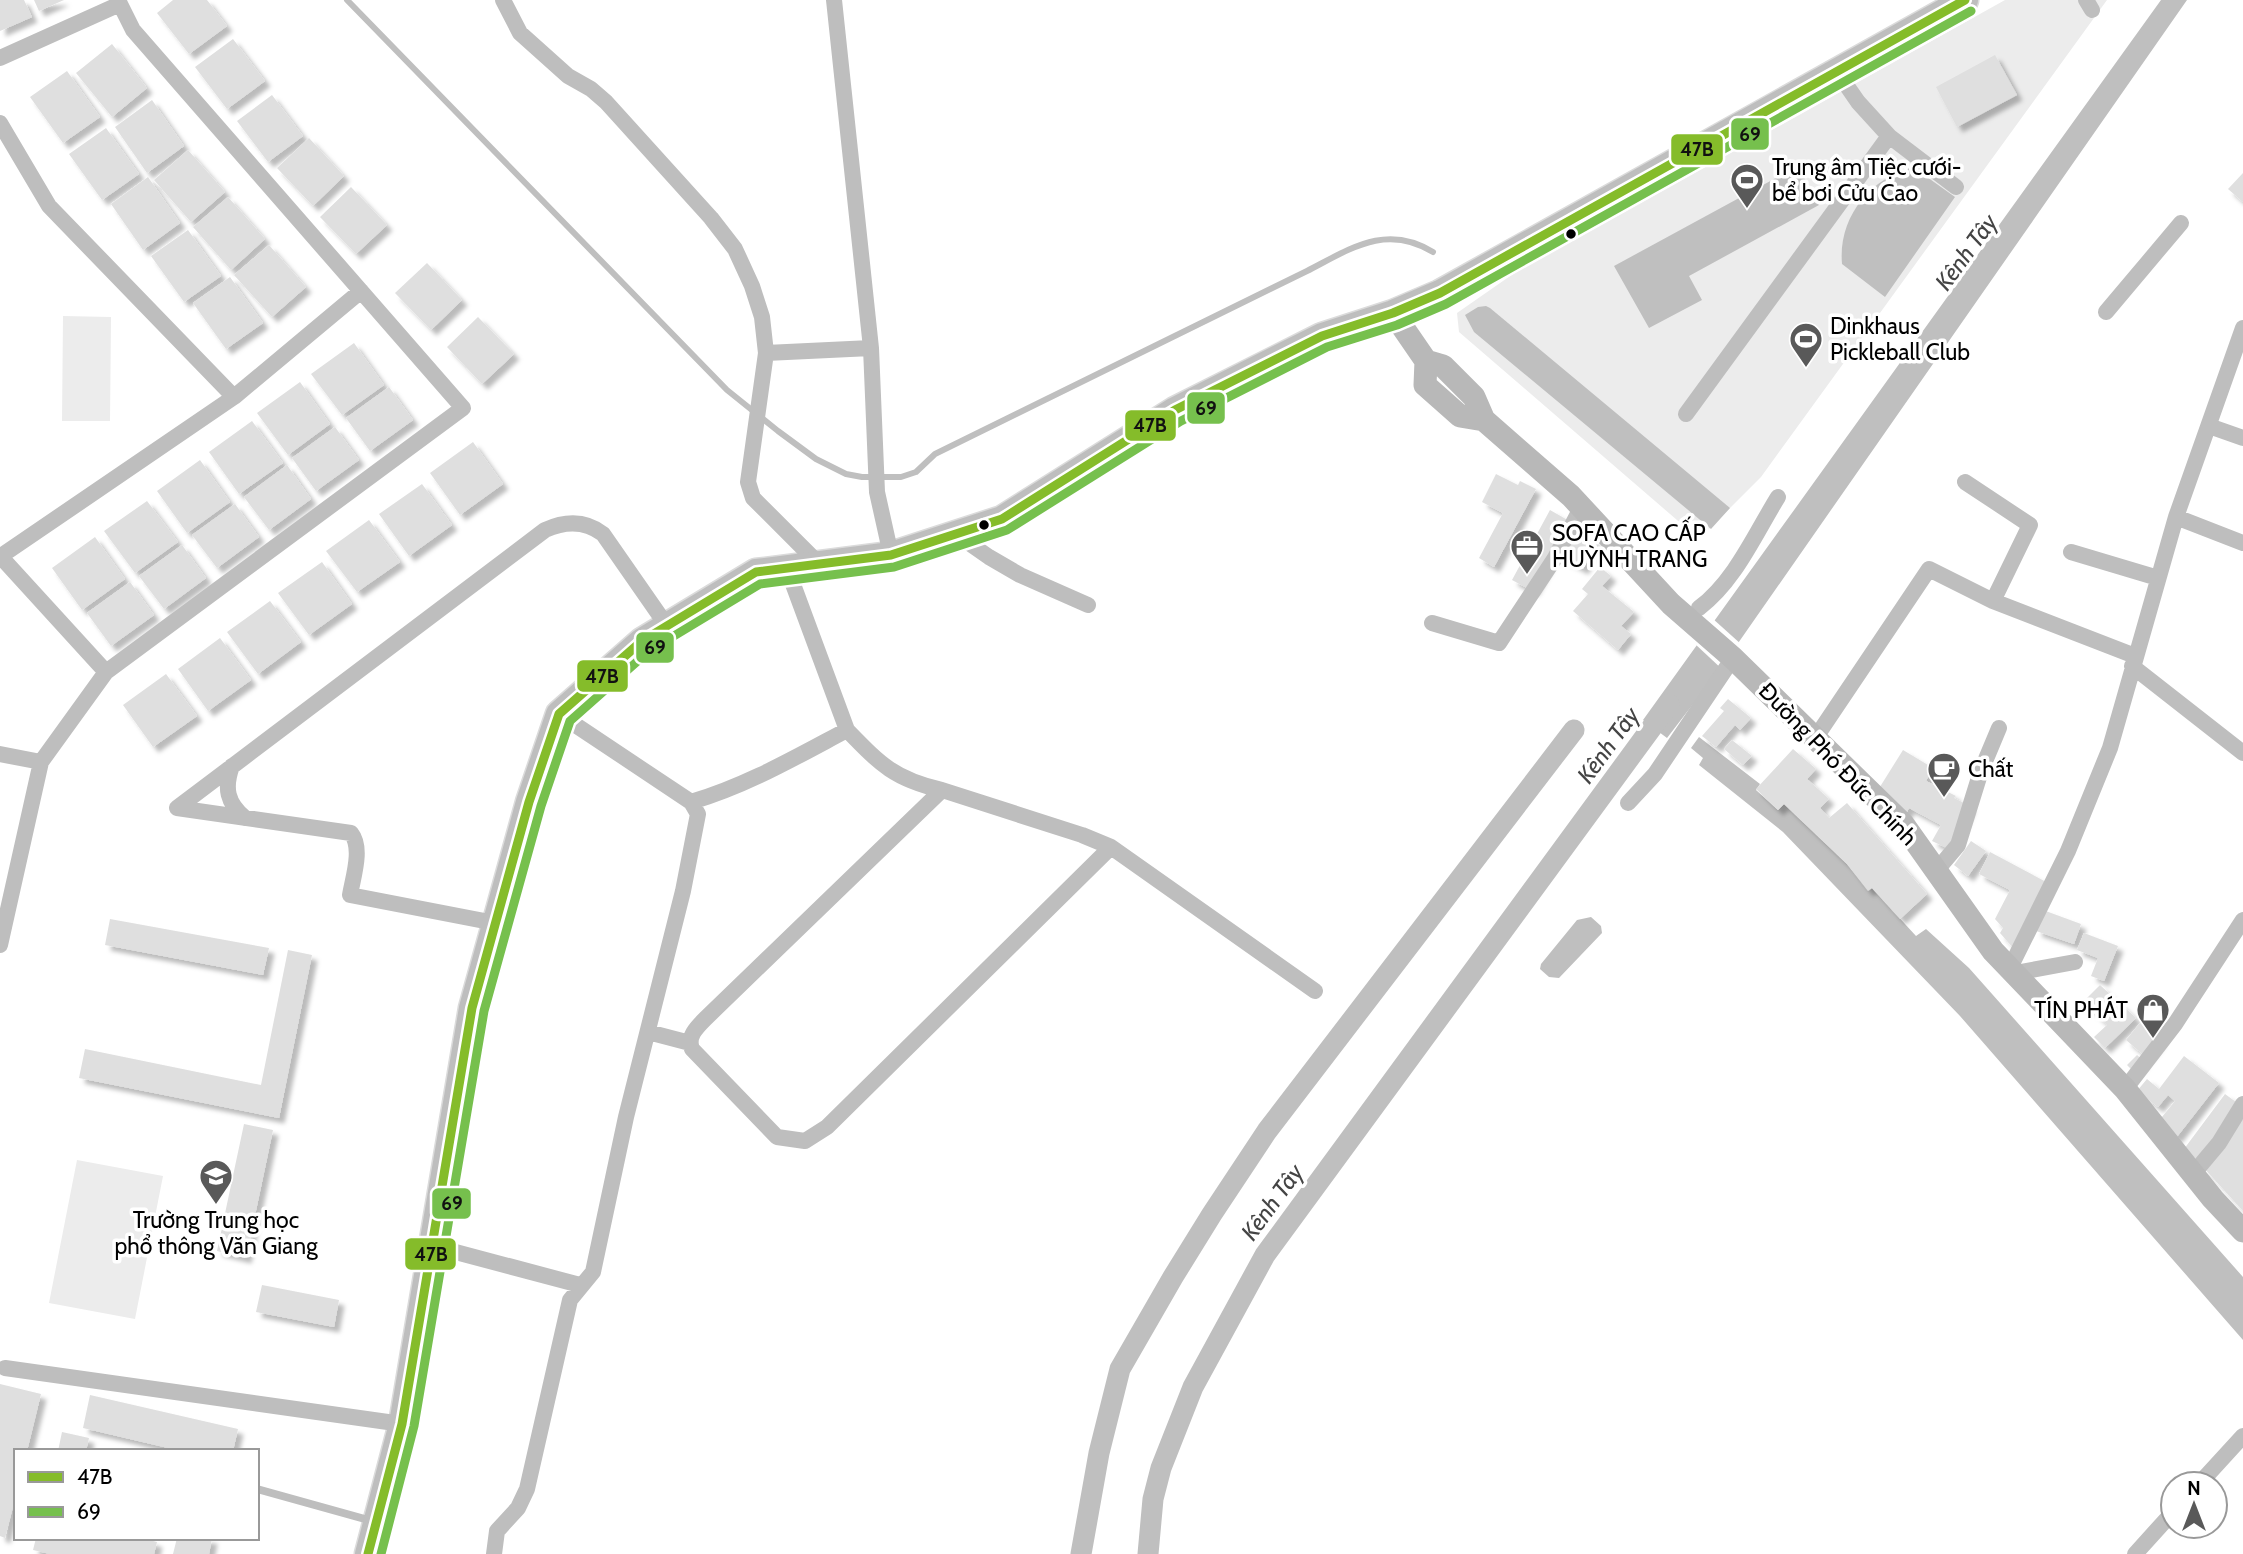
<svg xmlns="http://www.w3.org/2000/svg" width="2243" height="1554" font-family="Cabin,sans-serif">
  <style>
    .green { fill: #ececec }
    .water { fill: #bfbfbf }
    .pier { fill: #fff }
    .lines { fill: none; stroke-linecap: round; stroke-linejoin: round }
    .stream { stroke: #bfbfbf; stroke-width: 6 }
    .canal { stroke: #bfbfbf; stroke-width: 21 }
    .building { fill: #dfdfdf; filter: url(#shadow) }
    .primary-casing { stroke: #dbdbdb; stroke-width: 29 }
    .lane { stroke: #bebebe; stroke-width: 8 }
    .street { stroke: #bebebe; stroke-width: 16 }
    .secondary { stroke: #b8b8b8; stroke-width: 23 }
    .primary { stroke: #bebebe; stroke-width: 26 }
    .bus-1-casing { stroke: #fff; stroke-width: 14 }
    .bus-2-casing { stroke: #fff; stroke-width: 14 }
    .bus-1 { stroke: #85bc2a; stroke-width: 9 }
    .bus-2 { stroke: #76c04d; stroke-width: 9 }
    .bus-dot { fill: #000; stroke: #fff; stroke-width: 2.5 }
    .labels { text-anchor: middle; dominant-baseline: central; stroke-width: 7; stroke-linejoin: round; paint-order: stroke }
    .poi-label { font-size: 23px; fill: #000; stroke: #fff; text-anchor: start }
    .street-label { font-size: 23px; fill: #000; stroke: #fff }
    .water-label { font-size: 24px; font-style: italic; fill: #444; stroke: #fff }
    .line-badge { stroke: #fff; stroke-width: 2.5 }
    .pale-badge-label { font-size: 19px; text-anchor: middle; font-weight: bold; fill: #111 }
  </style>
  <defs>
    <filter id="shadow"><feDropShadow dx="5.5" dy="5.5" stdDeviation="2" flood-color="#0004"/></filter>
  </defs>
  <rect width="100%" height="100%" fill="#fff"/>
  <path class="green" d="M 2005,0 L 2107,0 L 1761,477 L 1699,539 L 1459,332 L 1457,313 L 1513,274 Z
    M 63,316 L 111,317 L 110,421 L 62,421 Z
    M 77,1160 L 163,1176 L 135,1319 L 49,1303 Z"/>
  <path class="water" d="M 2161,0 L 2187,0 L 1720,669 L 1667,738 L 1643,720 Z
    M 1798,166 L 1819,205 L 1689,276 L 1702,300 L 1649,328 L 1614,266 Z
    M 1913,167 L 1955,197 L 1885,297 L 1842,264 C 1838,218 1869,179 1913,167 Z
    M 1486,306 L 1490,308 L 1730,508 L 1711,529 L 1474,332 L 1465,315 L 1478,307 Z
    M 1699,737 L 1760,784 L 1756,790 L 1778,810 L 1784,804 L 1847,864 L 1868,890 L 1872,888 L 1916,936 L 1926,929 L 1969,968 L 2243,1277 L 2243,1340 L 1960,1016 L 1783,832 L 1699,765 L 1703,758 L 1691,748 Z
    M 1591,917 L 1601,926 L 1602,933 L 1559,978 L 1549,977 L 1540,969 L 1541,964 L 1577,920 Z"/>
  <path class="pier" d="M 1712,618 L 1742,645 L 1724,671 L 1694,643 Z"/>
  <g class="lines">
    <path class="stream" d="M 347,0 L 727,390 L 778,431 L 816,459 L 846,474 L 862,477 L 901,477 L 916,472 L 935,454 L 1307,271 C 1350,249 1386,223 1433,252"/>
    <path class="canal" d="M 1081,1554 L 1099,1453 L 1120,1369 L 1173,1277 L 1212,1214 L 1267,1131 L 1574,730
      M 1148,1554 L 1153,1499 L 1161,1468 L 1193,1387 L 1265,1255 L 1669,704"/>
  </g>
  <path class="building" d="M 0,0 L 24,0 L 32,17 L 0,31 Z
    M 34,0 L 64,0 L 39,11 Z
    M 173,0 L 207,0 L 227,26 L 189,54 L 157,13 Z
    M 233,39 L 265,81 L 227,109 L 195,67 Z
    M 112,44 L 147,88 L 112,117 L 76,73 Z
    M 1995,55 L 2017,95 L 1957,127 L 1936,87 Z
    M 67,71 L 100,117 L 63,143 L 30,97 Z
    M 272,95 L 303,136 L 268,162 L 237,121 Z
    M 152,100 L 184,146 L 147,173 L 115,127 Z
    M 106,128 L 139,174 L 102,200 L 69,154 Z
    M 309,138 L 344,176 L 313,206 L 277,168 Z
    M 188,150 L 225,192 L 191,222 L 154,180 Z
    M 2243,173 L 2243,202 L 2228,189 Z
    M 148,177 L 180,223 L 143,250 L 111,204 Z
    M 351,187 L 387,225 L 356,254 L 320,217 Z
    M 228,197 L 265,239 L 231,270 L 193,227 Z
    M 188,230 L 221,276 L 184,302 L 151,256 Z
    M 269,245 L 306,287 L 272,317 L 234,275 Z
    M 427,263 L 462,300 L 431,330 L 395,293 Z
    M 230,277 L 263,323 L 226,349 L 193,303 Z
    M 478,317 L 514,354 L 482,384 L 447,347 Z
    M 354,343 L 384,385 L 342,415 L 311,374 Z
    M 300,382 L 330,424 L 288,455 L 257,413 Z
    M 389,387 L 413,420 L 370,451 L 346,418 Z
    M 252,421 L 283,463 L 239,494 L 209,452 Z
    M 335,427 L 359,460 L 316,491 L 292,458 Z
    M 473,442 L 503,484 L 460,515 L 430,473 Z
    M 200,460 L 230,502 L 187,533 L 157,491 Z
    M 287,465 L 311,499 L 269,530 L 244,497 Z
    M 1496,474 L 1518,485 L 1520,481 L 1536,489 L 1494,567 L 1479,558 L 1503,513 L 1482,502 Z
    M 422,484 L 452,525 L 409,556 L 379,514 Z
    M 147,501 L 178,542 L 135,573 L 104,531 Z
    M 235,504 L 259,537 L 217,568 L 192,535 Z
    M 1550,510 L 1571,522 L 1533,591 L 1512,580 Z
    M 369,520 L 400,562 L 357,592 L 326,551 Z
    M 1574,531 L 1597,542 L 1583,569 L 1560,557 Z
    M 95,537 L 125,579 L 82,610 L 52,568 Z
    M 182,545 L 206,578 L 164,609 L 139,576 Z
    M 322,562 L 352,604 L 309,635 L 278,593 Z
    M 1600,567 L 1611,576 L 1602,586 L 1634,612 L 1621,626 L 1631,634 L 1618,650 L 1573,611 L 1588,594 L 1582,589 Z
    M 130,582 L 154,615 L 111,646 L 87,613 Z
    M 270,601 L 301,642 L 258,674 L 227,632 Z
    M 220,638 L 251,680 L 208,711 L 178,669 Z
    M 166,674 L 197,716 L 153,747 L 123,705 Z
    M 1728,699 L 1751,718 L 1740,730 L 1735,725 L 1716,747 L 1702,736 L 1724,711 L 1720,708 Z
    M 1732,740 L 1752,756 L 1743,765 L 1724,749 Z
    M 1793,749 L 1816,769 L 1807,779 L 1829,799 L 1820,808 L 1829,818 L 1847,803 L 1927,894 L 1900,919 L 1872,888 L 1868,891 L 1847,864 L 1784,804 L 1778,810 L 1756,789 Z
    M 1903,750 L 1933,768 L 1926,781 L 1956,796 L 1954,798 L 1970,806 L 1949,849 L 1932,841 L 1941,825 L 1909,808 L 1905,816 L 1878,790 Z
    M 1971,841 L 1986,851 L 1968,876 L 1954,865 Z
    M 1990,852 L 2048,883 L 2014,949 L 2000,933 L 2003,928 L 1995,919 L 2010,890 L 1979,874 Z
    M 2043,910 L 2081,924 L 2074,944 L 2036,931 Z
    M 110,919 L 269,948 L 263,975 L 105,945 Z
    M 2084,933 L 2118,946 L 2104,981 L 2091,976 L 2098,958 L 2077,950 Z
    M 288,950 L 312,955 L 279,1118 L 79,1078 L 85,1049 L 261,1085 Z
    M 2100,985 L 2136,1018 L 2105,1048 L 2094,1037 L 2107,1025 L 2083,1002 Z
    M 2140,1023 L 2160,1040 L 2146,1057 L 2126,1040 Z
    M 2137,1055 L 2144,1061 L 2133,1071 L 2127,1065 Z
    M 2184,1056 L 2219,1083 L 2176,1138 L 2157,1123 L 2175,1101 L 2168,1095 L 2158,1107 L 2137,1091 L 2147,1079 L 2159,1089 Z
    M 2225,1094 L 2240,1105 L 2198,1160 L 2184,1149 Z
    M 2237,1117 L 2243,1120 L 2243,1211 L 2203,1167 Z
    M 244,1124 L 273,1130 L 246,1258 L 217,1251 Z
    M 262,1285 L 339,1300 L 334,1327 L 256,1312 Z
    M 0,1384 L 41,1394 L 27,1451 L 16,1451 L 16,1495 L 5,1538 L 0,1536 Z
    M 90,1395 L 238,1429 L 233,1451 L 181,1451 L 83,1428 Z
    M 62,1432 L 89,1438 L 86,1451 L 58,1451 Z
    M 36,1538 L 142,1538 L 157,1542 L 154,1554 L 50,1554 L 33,1550 Z
    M 177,1538 L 212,1538 L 209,1554 L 173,1554 Z"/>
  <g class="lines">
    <defs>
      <path id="primary" d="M 368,1554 L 402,1424 L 472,1008 L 529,802 L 559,714 L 642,641 L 756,572 L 891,555 L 1002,519 L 1175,410 L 1322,336 L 1393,313 L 1440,293 L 1965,0"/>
    </defs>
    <use href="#primary" class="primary-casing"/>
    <path class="lane" d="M 257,1489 L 372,1521"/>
    <path class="street" d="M 503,0 L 520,33 L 568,76 L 591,89 L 606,102 L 711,218 L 735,249 L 752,286 L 762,317 L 766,353 L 871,348
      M 834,0 L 871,348 L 877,492 L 891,555
      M 2086,0 L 2092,10
      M 0,58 L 120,4
      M 0,123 L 49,206 L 234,397
      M 1889,136 L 1956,187
      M 2106,312 L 2181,223
      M 766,353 L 748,482 L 753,498 L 819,564
      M 1686,414 L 1889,136 L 1858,102 L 1838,73
      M 2209,426 L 2243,438
      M 1965,482 L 2030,525 L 1993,601
      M 2176,517 L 2243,328
      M 956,534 L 989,557 L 1020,575 L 1088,605
      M 2071,552 L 2158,578
      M 0,556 L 106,672
      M 1,556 L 234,397 L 361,291
      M 787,568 L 847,730
      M 1699,608 C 1735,581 1755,534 1778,497
      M 1432,623 L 1499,643 L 1555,558 L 1581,508
      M 2132,666 L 2243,753
      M 1816,737 L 1929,569 L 1993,601 L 2135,656
      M 0,754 L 41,762 L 0,945
      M 41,762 L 106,672 L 463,408 L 133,30 L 118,0
      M 232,766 C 224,788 227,803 245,818
      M 691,802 C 746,786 796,757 847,730 C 880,764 894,779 942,790
      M 1628,803 L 1655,774 L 1733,658
      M 1111,847 L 827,1127 L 805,1141 L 777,1137 L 692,1049 C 687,1037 696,1028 705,1019 L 942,790 L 1082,835 L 1111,847 L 1315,991
      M 1936,871 L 1958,845 L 1981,771 L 1999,728
      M 495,923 L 350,895 C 353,877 363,848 351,833 L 177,808 L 545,530 C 565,521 585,520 603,534 L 667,626
      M 2010,968 L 2068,851 L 2110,748 L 2176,517 L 2243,543
      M 2015,973 L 2075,962
      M 648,1032 L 690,1043
      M 2125,1089 L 2175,1024 L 2243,920
      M 2193,1174 L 2219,1143 L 2243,1104
      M 433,1246 L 580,1285
      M 5,1368 L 402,1424
      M 2199,1484 L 2243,1436
      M 494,1554 L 497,1531 L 518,1508 L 527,1489 L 570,1300 L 593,1272 L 626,1117 L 683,891 L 698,814 L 691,802 L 559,714
      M 2135,1554 L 2173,1512"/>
    <path class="secondary" d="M 1393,313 L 1426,361 L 1425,385 L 1460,416 L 1484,420
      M 1426,361 L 1443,366 L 1474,397 L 1484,420 L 1571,496 L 1671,604 L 1733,658 L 1903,824 L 1993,951 L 2125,1089 L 2213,1199 L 2243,1231"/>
    <use href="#primary" class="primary"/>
    <defs>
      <path id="bus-1" d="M 368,1554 L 402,1424 L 472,1008 L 529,802 L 559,714 L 642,641 L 756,572 L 891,555 L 1002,519 L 1175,410 L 1322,336 L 1393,313 L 1440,293 L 1965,0"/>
      <path id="bus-2" d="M 381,1554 L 414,1426 L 484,1011 L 541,806 L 570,721 L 649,651 L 760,584 L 894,567 L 1007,530 L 1181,421 L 1327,347 L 1397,325 L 1446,304 L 1971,11"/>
    </defs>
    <use href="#bus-1" class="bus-1-casing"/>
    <use href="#bus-2" class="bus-2-casing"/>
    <use href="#bus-1" class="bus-1"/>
    <use href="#bus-2" class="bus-2"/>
  </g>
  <defs>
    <symbol id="stadium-pin" viewBox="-11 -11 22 30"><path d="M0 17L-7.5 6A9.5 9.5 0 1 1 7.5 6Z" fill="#595959" stroke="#fff"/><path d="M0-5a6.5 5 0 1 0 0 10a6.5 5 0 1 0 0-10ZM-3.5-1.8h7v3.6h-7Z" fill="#fff"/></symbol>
    <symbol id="office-pin" viewBox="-11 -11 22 30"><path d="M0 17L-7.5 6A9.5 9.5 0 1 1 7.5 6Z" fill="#595959" stroke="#fff"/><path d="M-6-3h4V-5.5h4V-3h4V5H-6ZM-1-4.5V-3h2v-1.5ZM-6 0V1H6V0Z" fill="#fff"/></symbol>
    <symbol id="cafe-pin" viewBox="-11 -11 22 30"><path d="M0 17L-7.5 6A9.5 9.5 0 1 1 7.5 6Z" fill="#595959" stroke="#fff"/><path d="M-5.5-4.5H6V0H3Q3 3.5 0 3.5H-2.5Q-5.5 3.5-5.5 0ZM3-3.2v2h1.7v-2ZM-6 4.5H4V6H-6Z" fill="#fff"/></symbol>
    <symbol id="shop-pin" viewBox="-11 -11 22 30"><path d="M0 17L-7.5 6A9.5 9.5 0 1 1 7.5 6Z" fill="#595959" stroke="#fff"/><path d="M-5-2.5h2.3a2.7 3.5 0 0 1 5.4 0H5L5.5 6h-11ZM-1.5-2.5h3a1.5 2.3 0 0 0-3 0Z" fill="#fff"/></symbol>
    <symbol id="school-pin" viewBox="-11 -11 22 30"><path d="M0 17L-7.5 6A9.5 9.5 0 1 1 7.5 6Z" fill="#595959" stroke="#fff"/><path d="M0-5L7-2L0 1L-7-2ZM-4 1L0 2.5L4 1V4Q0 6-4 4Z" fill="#fff"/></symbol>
  </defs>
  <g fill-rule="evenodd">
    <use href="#stadium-pin" x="1728" y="161" width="38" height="52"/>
    <use href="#stadium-pin" x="1787" y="320" width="38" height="52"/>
    <use href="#office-pin" x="1508" y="527" width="38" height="52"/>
    <use href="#cafe-pin" x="1925" y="750" width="38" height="52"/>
    <use href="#shop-pin" x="2134" y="991" width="38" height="52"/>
    <use href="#school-pin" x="197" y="1157" width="38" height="52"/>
  </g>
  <g class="bus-dot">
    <circle cx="1571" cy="234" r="6"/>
    <circle cx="984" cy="525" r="6"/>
  </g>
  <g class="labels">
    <g class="poi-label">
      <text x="1772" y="167">Trung âm Tiệc cưới-<tspan x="1772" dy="26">bể bơi Cửu Cao</tspan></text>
      <text x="1830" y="326">Dinkhaus<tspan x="1830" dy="26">Pickleball Club</tspan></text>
      <text x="1552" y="533">SOFA CAO CẤP<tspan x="1552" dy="26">HUỲNH TRANG</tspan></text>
      <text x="1968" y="769">Chất</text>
      <text x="2128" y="1010" text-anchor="end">TÍN PHÁT</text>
      <text x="216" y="1220" text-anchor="middle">Trường Trung học<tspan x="216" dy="26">phổ thông Văn Giang</tspan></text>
    </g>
    <g class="street-label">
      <text transform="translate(1838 764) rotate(46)">Đường Phó Đức Chính</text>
    </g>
    <g class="water-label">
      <text transform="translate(1966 252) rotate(-54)">Kênh Tây</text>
      <text transform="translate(1608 745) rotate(-54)">Kênh Tây</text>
      <text transform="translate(1272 1202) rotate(-54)">Kênh Tây</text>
    </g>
  </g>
  <g class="line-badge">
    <rect x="1730" y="117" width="40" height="34" rx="7" fill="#76c04d"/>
    <rect x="1670" y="133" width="54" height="33" rx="7" fill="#85bc2a"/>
    <rect x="1186" y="391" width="40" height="34" rx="7" fill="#76c04d"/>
    <rect x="1124" y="409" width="53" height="33" rx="7" fill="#85bc2a"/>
    <rect x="635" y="631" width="40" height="33" rx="7" fill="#76c04d"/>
    <rect x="576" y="659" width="53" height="34" rx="7" fill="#85bc2a"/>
    <rect x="431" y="1187" width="41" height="33" rx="7" fill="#76c04d"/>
    <rect x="404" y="1237" width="53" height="34" rx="7" fill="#85bc2a"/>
  </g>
  <g class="pale-badge-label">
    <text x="1750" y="141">69</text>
    <text x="1697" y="156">47B</text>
    <text x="1206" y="415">69</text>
    <text x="1150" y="432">47B</text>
    <text x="655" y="654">69</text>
    <text x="602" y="683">47B</text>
    <text x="452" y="1210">69</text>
    <text x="431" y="1261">47B</text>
  </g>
  <rect x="14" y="1449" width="245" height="91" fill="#ffffff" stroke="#999999" stroke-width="2"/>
  <rect x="28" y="1472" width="35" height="10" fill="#85bc2a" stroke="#999999" stroke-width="2"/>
  <text x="77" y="1484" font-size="21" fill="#000000">47B</text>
  <rect x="28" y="1507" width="35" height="10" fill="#76c04d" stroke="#999999" stroke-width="2"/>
  <text x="77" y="1519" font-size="21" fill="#000000">69</text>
  <g transform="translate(2194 1505)"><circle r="33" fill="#ffffff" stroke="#999999" stroke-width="2"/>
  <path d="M0-5L12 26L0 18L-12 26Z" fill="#595959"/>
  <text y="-10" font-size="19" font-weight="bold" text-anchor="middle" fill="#000000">N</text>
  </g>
</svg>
